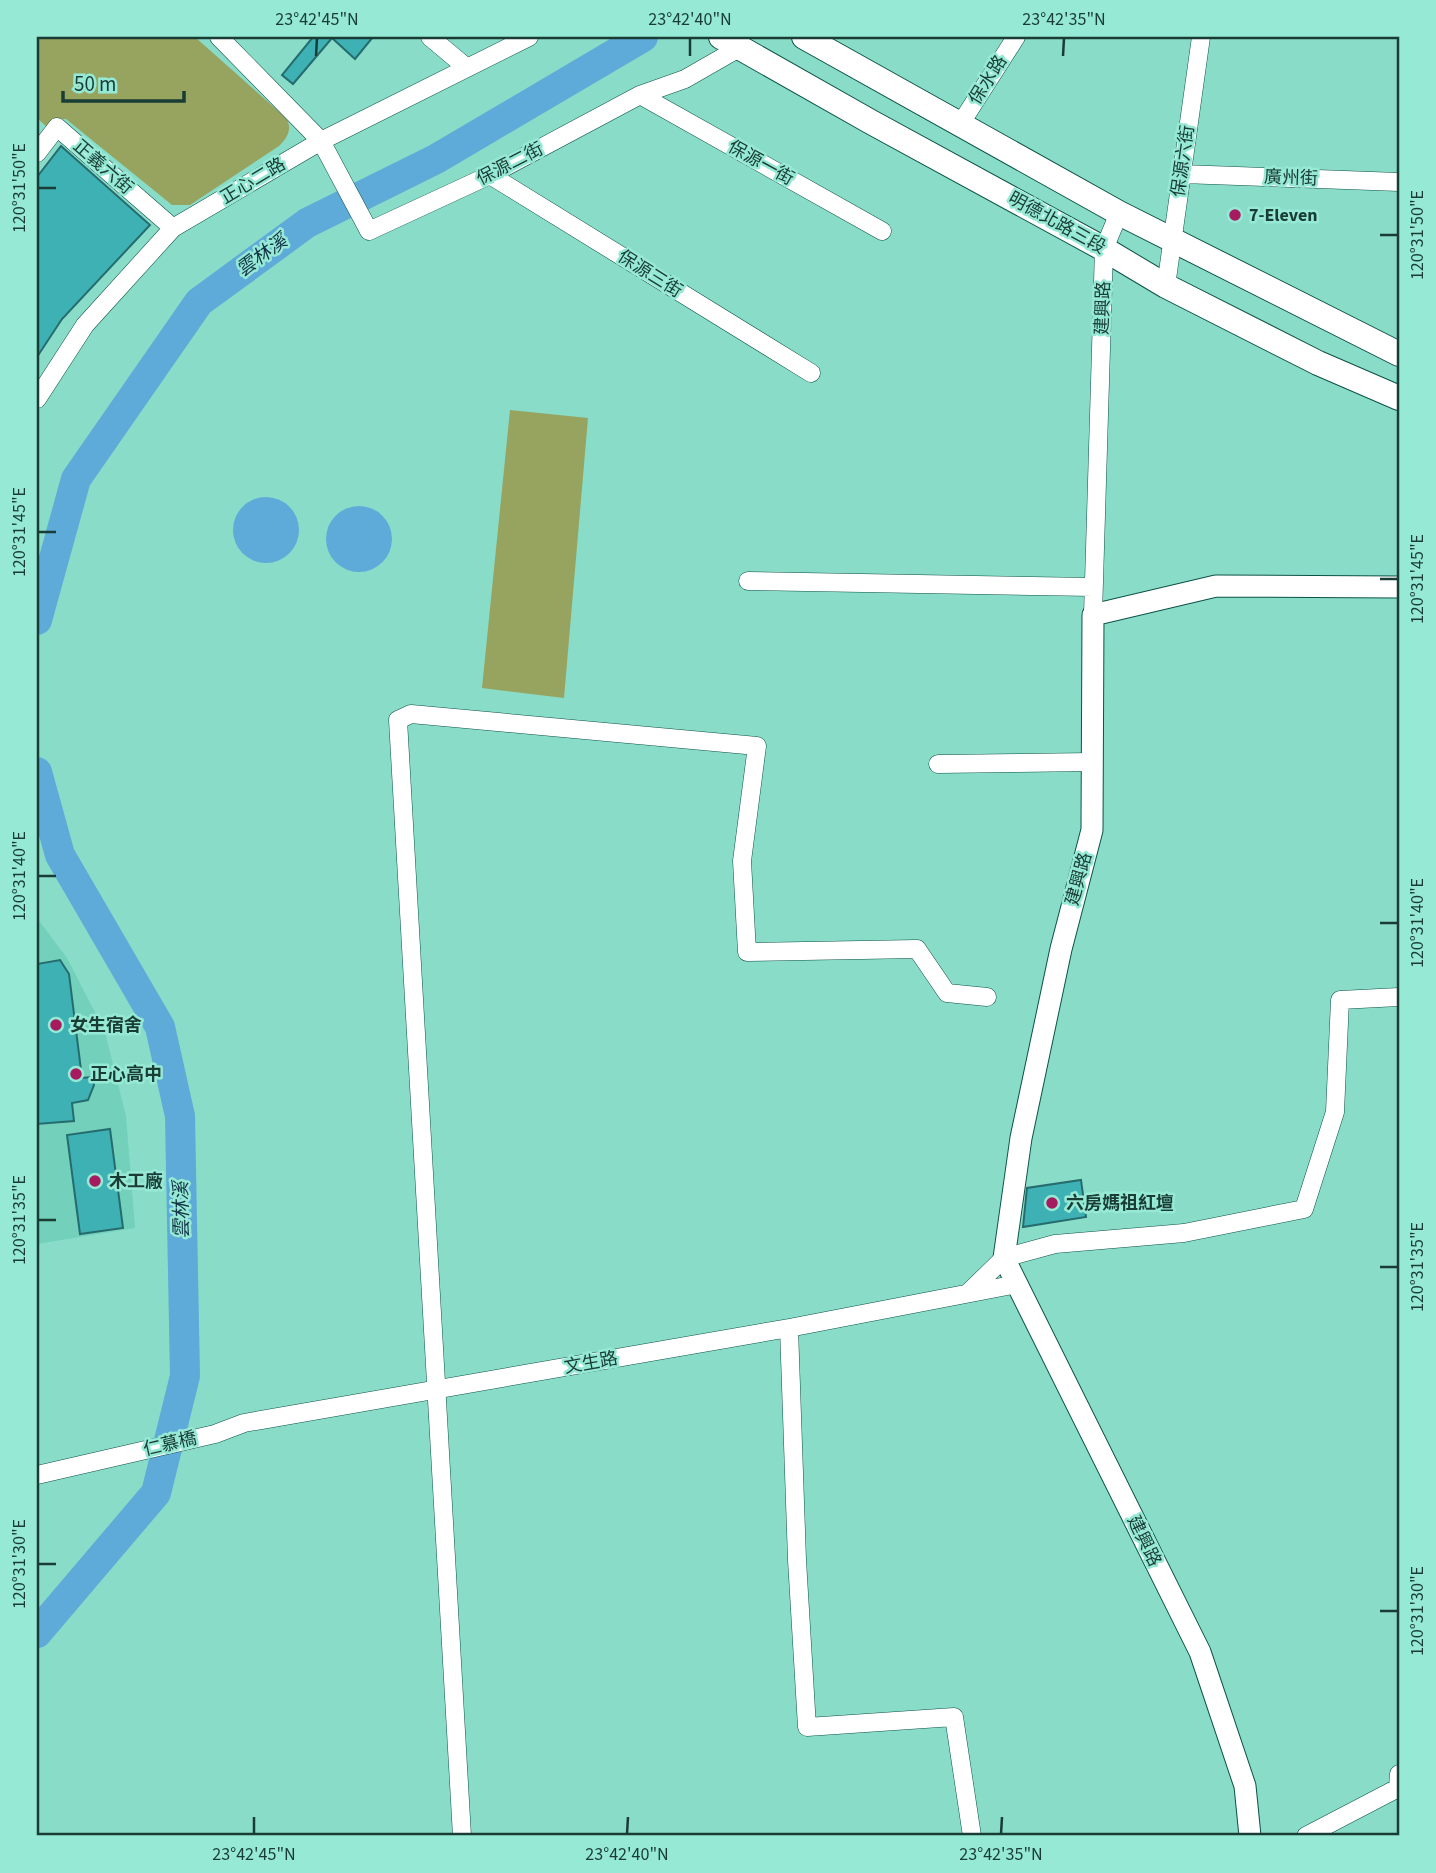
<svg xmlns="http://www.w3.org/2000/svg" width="1436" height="1873" font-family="'Source Sans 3','Noto Sans TC',sans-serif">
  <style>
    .built { fill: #73d0bb }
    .green { fill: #97a460 }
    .water { fill: #5eaad8 }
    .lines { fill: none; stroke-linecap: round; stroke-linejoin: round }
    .river { stroke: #5eaad8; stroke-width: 30 }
    .building { fill: #3eb1b4; stroke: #266c6e; stroke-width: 2 }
    .minor-casing { stroke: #0c5347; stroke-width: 19 }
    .tertiary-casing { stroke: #0c5347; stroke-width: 23 }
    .secondary-casing { stroke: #0c5347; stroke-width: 26 }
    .minor { stroke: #fff; stroke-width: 18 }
    .tertiary { stroke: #fff; stroke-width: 21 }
    .secondary { stroke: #fff; stroke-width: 24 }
    .ticks { fill: none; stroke: #193c35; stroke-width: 2.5 }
    .poi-dot { fill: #a61b5f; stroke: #96e9d5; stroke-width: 2.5 }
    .labels { text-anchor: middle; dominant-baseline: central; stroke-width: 5; stroke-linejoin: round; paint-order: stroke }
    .street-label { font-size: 18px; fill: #193c35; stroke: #96e9d5 }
    .poi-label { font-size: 18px; font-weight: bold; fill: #193c35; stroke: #96e9d5; text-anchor: start }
    .water-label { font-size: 19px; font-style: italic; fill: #143549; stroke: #96e9d5 }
    .neatline { fill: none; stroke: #193c35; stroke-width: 2.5 }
    .ticks-label { font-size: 18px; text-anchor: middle; fill: #193c35 }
  </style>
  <rect width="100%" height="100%" fill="#89dcc8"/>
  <path class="built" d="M 37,918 L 67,958 L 105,1032 L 126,1116 L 135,1228 L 37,1244 Z"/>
  <path class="green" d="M 37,37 L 195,37 L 286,118 C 293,129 287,138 279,146 L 190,205 L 172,205 L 66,119 L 57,119 L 48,128 L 37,118 Z
    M 510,410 L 588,418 L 564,698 L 482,688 Z"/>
  <path class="water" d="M233 530a33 33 0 1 1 66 0a33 33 0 1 1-66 0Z
    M326 539a33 33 0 1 1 66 0a33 33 0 1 1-66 0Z"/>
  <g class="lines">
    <path class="river" d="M 37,620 L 76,479 L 199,302 L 307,223 L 436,159 L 643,37
      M 37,772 L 60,855 L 160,1027 L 180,1116 L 185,1376 L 156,1493 L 37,1633"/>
  </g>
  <path class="building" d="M 313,37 L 373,37 L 355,59 L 332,38 L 293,84 L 282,75 Z
    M 61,146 L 150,225 L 62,319 L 37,357 L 37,177 Z
    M 60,960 L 69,974 L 82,1078 L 92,1077 L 94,1085 L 88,1100 L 72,1103 L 74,1121 L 37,1124 L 37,964 Z
    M 110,1129 L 123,1228 L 80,1234 L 67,1135 Z
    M 1081,1180 L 1086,1217 L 1023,1227 L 1027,1188 Z"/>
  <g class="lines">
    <defs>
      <path id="minor" d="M 219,37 L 321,141 L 369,231 L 490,175 L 640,95 L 685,79 L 739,48
        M 430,37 L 467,68
        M 640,95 L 882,231
        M 961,123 L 1016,37
        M 37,153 L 57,127 L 173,228
        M 1182,174 L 1399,182
        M 490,175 L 811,373
        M 1166,286 L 1201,37
        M 37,399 L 85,325 L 173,228 L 321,141 L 529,37
        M 748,581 L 1093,587
        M 1093,615 L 1104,249 L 1119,213
        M 938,764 L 1092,762
        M 968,1293 L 1004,1258 L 1055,1244 L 1184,1233 L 1304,1209 L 1335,1112 L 1340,1000 L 1399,997
        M 789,1328 L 797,1560 L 807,1727 L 954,1717 L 972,1836
        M 37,1475 L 215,1434 L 244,1423 L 789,1328 L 1017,1284
        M 462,1836 L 398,720 L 411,714 L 757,746 L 742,861 L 747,952 L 917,949 L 947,993 L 987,997
        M 1306,1836 L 1398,1788 L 1399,1774"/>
      <path id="tertiary" d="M 1250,1836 L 1245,1786 L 1200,1652 L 1004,1258 L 1021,1138 L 1061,949 L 1092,830 L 1093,615 L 1216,586 L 1399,587"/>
      <path id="secondary" d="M 721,37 L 871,122 L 1104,249 L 1166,286 L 1318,363 L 1399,398
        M 804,37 L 1119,213 L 1399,354"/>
    </defs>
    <use href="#minor" class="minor-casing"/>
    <use href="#tertiary" class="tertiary-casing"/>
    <use href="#secondary" class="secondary-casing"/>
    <use href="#minor" class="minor"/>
    <use href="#tertiary" class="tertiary"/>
    <use href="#secondary" class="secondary"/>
  </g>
  <path class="ticks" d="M 316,56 L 317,38M 690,56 L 690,38M 1063,56 L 1064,38M 38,188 L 56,188M 1380,235 L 1398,235M 38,532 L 56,532M 1380,579 L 1398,579M 38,876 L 56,876M 1380,923 L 1398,923M 38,1220 L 56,1220M 1380,1267 L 1398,1267M 38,1564 L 56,1564M 1380,1611 L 1398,1611M 254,1834 L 254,1817M 627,1834 L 628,1817M 1001,1834 L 1002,1817"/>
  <g class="poi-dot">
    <circle cx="1235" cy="215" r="7"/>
    <circle cx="56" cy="1025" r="7"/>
    <circle cx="76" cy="1074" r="7"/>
    <circle cx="95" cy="1181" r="7"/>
    <circle cx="1052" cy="1203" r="7"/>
  </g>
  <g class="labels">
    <g class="street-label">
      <text transform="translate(988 80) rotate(-58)">保水路</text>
      <text transform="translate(1183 161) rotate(-82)">保源六街</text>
      <text transform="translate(761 163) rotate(29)">保源一街</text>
      <text transform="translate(510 164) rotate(-27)">保源二街</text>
      <text transform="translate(103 167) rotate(41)">正義六街</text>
      <text transform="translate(1291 178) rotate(2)">廣州街</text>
      <text transform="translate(253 181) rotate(-31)">正心二路</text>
      <text transform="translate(1057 223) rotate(29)">明德北路三段</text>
      <text transform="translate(650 274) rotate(32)">保源三街</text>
      <text transform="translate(1103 308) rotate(-88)">建興路</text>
      <text transform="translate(1079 879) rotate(-75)">建興路</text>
      <text transform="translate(591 1363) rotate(-10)">文生路</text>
      <text transform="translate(170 1444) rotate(-13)">仁慕橋</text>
      <text transform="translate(1144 1541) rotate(64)">建興路</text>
    </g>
    <g class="poi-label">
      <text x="1249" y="215">7-Eleven</text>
      <text x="70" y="1025">女生宿舍</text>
      <text x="90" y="1074">正心高中</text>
      <text x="109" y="1181">木工廠</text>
      <text x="1066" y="1203">六房媽祖紅壇</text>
    </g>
    <g class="water-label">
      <text transform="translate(262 256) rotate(-36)">雲林溪</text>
      <text transform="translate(182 1210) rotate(-91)">雲林溪</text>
    </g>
  </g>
  <rect width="1436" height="1873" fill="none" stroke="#96e9d5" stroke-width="77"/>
  <path d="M63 91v10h121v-10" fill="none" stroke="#193c35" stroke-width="3.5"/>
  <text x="74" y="91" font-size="21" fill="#193c35" stroke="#96e9d5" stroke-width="5" paint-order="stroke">50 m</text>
  <rect x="38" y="38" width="1360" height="1796" class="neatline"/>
  <g class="ticks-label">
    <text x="317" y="25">23°42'45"N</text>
    <text x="690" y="25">23°42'40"N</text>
    <text x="1064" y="25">23°42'35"N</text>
    <text transform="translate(19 188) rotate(-90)" y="6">120°31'50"E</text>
    <text transform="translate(1417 235) rotate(-90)" y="6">120°31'50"E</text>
    <text transform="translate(19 532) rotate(-90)" y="6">120°31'45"E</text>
    <text transform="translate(1417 579) rotate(-90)" y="6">120°31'45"E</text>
    <text transform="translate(19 876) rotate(-90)" y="6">120°31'40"E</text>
    <text transform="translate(1417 923) rotate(-90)" y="6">120°31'40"E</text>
    <text transform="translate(19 1220) rotate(-90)" y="6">120°31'35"E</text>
    <text transform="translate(1417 1267) rotate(-90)" y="6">120°31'35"E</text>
    <text transform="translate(19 1564) rotate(-90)" y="6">120°31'30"E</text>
    <text transform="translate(1417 1611) rotate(-90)" y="6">120°31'30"E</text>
    <text x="254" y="1860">23°42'45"N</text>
    <text x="627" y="1860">23°42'40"N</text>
    <text x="1001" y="1860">23°42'35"N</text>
  </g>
</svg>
